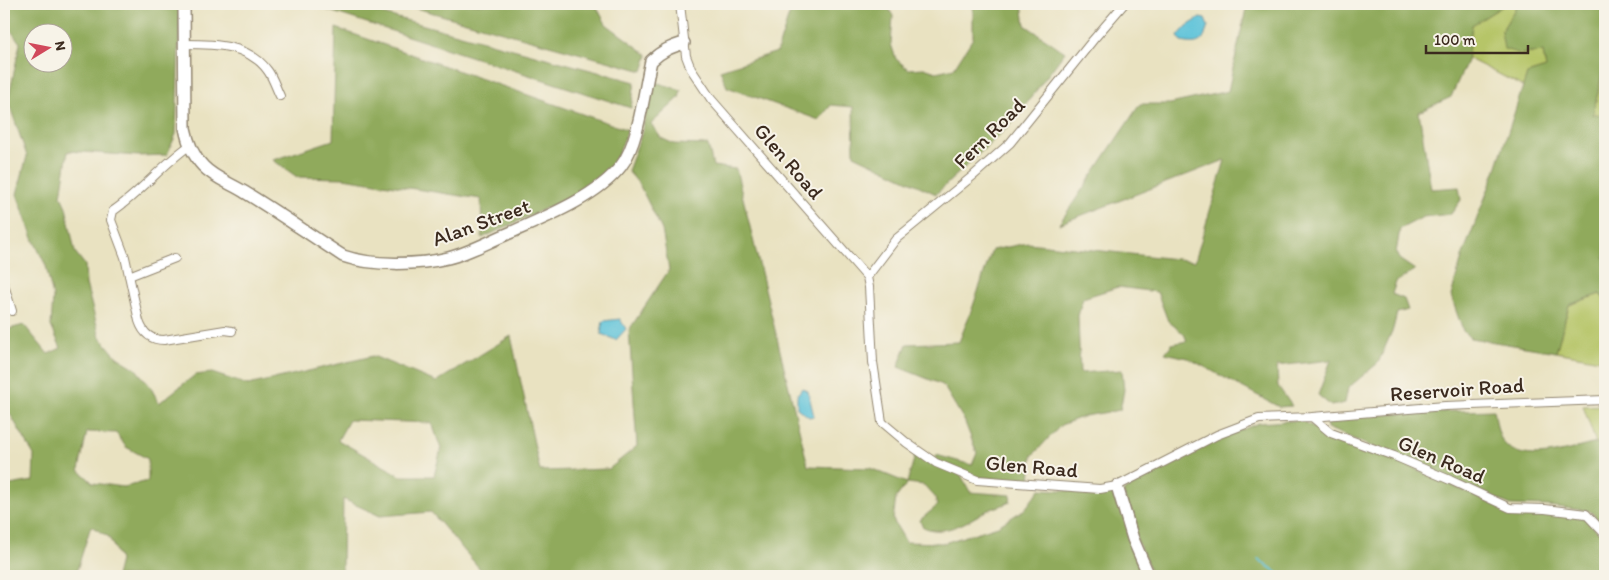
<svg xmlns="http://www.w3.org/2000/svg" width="1609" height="580" font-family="Itim,sans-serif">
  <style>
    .green { fill: #b6c568; stroke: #787843 }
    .forest { fill: #90aa5c; stroke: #666a3d; fill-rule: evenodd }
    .water { fill: #5cc2d9; stroke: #4c767c }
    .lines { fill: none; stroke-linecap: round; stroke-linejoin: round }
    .stream { stroke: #5cc2d9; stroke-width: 2 }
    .street-casing { stroke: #928670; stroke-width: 10 }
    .secondary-casing { stroke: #928670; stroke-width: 14 }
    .street { stroke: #fff; stroke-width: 8 }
    .secondary { stroke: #fff; stroke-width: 11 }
    .labels { text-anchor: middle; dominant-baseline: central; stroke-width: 4; stroke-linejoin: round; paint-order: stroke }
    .street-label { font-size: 21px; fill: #3b2a1e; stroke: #f7f3e8 }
  </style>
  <rect width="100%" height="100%" fill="#f7f3e8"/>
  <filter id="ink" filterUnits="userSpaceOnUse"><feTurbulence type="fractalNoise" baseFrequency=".02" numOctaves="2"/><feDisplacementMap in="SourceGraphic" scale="10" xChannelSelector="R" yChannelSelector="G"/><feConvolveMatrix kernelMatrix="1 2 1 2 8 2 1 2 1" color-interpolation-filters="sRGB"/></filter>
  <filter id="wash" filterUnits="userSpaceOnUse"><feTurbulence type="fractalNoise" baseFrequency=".0096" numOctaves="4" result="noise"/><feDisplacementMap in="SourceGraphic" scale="20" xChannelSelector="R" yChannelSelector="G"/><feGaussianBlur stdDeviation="1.12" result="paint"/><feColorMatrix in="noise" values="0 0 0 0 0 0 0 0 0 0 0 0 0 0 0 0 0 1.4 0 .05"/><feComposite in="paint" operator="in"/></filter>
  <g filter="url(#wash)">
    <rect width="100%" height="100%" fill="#e9e2c1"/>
    <path class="green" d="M 1506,4 L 1518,4 L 1501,32 L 1521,54 L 1543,52 L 1546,68 L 1527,74 L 1524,87 L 1467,58 L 1472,25 Z
      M 1605,60 L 1605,115 L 1593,114 Z
      M 1600,294 L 1605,300 L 1605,361 L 1556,352 L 1569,305 Z
      M 1605,405 L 1605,443 L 1596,443 L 1583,406 Z"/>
    <path class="forest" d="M 4,4 L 180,4 L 176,134 L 167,155 L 138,156 L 68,151 L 61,196 L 66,207 L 75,252 L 85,265 L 86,284 L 100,337 L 117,357 L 135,368 L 150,386 L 159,403 L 195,375 L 212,373 L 248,385 L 373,356 L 436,382 L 511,336 L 540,471 L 609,469 L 637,446 L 629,330 L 669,270 L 662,230 L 639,184 L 628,171 L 642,132 L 652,81 L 681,90 L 679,98 L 651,124 L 661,138 L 674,144 L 708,145 L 713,166 L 736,169 L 808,466 L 870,468 L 907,483 L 916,452 L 961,475 L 970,492 L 1011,495 L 1010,502 C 1002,506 992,508 984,512 C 967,522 941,538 922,526 L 920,520 L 937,506 L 935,497 L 924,485 L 907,483 L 896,498 L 893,520 L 906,542 L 944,543 L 998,526 L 1025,509 L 1040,489 L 1098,492 L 1116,489 L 1147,576 L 486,576 L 431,512 L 380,516 L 343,499 L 342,570 L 351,576 L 116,576 L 120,560 L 109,537 L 91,526 L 75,576 L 4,576 L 4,486 L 33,481 L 34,455 L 10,414 L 4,413 L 4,345 L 8,342 L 5,330 L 24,325 L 48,354 L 61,348 L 51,326 L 53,297 L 46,266 L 34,241 L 17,194 L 27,156 L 8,101 L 20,43 L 6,24 L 4,23 ZM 32,32 L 62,32 L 62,62 L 32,62 ZM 349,420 L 432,423 L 441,449 L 434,476 L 401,476 L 338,440 ZM 87,432 L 116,433 L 126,447 L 148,459 L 148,481 L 124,487 L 93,483 L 79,470 Z
      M 308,4 L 346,4 L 635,82 L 631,108 Z
      M 401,4 L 595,4 L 606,24 L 648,55 L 643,71 Z
      M 798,4 L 886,4 L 893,16 L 891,44 L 896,59 L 908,69 L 924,68 L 936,72 L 954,68 L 973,38 L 973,4 L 1022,4 L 1025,25 L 1065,52 L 1012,123 L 936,194 L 854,155 L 853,107 L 831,105 L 819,120 L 727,87 L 720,70 L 777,52 L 789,15 Z
      M 1247,4 L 1506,4 L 1472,25 L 1467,61 L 1451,97 L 1419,112 L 1431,189 L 1459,187 L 1461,200 L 1451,214 L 1423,217 L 1400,229 L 1396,253 L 1399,259 L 1415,270 L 1396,282 L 1392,294 L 1404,299 L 1408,310 L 1397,313 L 1393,329 L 1378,363 L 1348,388 L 1345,403 L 1331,406 L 1318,395 L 1331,360 L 1277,366 L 1278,386 L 1292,406 L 1279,407 L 1188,358 L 1165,353 L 1172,344 L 1187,341 L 1184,334 L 1168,321 L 1157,292 L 1118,287 L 1083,298 L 1078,316 L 1080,373 L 1122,370 L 1124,390 L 1120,410 L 1085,416 L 1061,425 L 1032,456 L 1030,482 L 978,477 L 936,460 L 936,455 L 972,465 L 977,453 L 964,420 L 943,385 L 898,367 L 907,344 L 959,342 L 973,306 L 992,250 L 1028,243 L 1195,261 L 1225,160 L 1059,224 L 1140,104 L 1170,104 L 1228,91 Z
      M 1518,4 L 1605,4 L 1605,60 L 1593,114 L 1605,115 L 1605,252 L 1604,258 L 1605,259 L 1605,300 L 1600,294 L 1569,305 L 1556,352 L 1470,338 L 1463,331 L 1451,296 L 1463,254 L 1495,172 L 1527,74 L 1546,68 L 1543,52 L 1521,54 L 1504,49 L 1501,32 Z
      M 336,28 L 628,130 L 615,162 L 587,189 L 482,238 L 481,199 L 343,178 L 297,177 L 273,160 L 333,140 Z
      M 1494,410 C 1496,419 1497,433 1502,440 C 1519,468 1570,449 1596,443 L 1605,443 L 1605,527 L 1590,511 L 1547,506 L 1511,505 L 1327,428 L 1326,423 L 1331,420 L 1343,417 L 1428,412 Z
      M 1301,420 L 1330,436 L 1401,462 L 1510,512 L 1547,512 L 1585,518 L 1605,539 L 1605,576 L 1153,576 L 1136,538 L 1123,491 L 1218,439 L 1259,423 Z"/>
    <path class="water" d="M 1200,18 L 1205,19 L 1208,26 C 1203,44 1198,45 1181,42 L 1178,36 L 1187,26 Z
      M 620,319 L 626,329 L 616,340 L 601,334 L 603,321 Z
      M 802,388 L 808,391 L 814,416 L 809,417 L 797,408 L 797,395 Z"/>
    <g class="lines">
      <path class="stream" d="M 1258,559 L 1282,576"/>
    </g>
  </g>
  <g filter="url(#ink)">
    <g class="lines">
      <defs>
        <path id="street" d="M 680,4 L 686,56 L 691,69 L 711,99 L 867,277 L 869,287 L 873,362 L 882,422 L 907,443 L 936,463 L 977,480 L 1100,489 L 1117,486 L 1217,435 L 1259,419 L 1312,417 L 1331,433 L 1394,456 L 1450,480 L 1510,508 L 1545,509 L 1586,514 L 1605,534
          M 184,44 C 214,44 249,44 268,71 C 273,78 276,88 280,96
          M 189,146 C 162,165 141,192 113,211 L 111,220 L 125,257 L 139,321 C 143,333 150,340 164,340 L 225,330 L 232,331
          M 129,276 L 175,258
          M 867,277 L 896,239 L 974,175 L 1010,143 L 1093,40 L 1124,4
          M 4,285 L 12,311
          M 1312,417 L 1445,406 L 1605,400"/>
        <path id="secondary" d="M 184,4 L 185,128 C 188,143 193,156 203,166 C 214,178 232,184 246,193 C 279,213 310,235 343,256 C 371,266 419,265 448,258 C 468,253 486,243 505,235 C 541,219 596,198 621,166 C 639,143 644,90 651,61 C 661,51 671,47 684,43
          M 1117,486 L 1133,539 L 1149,576"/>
      </defs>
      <use href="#street" class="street-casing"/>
      <use href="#secondary" class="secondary-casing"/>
      <use href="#street" class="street"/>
      <use href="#secondary" class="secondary"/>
    </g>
  </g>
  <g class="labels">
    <g class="street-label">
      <text transform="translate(989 133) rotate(-45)">Fern Road</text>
      <text transform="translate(789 161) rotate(49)">Glen Road</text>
      <text transform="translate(481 222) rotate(-20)">Alan Street</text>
      <text transform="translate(1457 389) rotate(-4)">Reservoir Road</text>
      <text transform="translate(1442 459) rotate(23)">Glen Road</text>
      <text transform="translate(1032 466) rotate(5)">Glen Road</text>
    </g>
  </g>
  <rect width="1609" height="580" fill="none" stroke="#f7f3e8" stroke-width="20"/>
  <g transform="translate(48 48) rotate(80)"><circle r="24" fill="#f7f3e8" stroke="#aca397"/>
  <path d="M0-4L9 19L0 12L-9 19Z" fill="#d1495b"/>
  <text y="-8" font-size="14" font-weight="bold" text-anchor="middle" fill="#3b2a1e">N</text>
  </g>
  <path d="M1426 45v8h102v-8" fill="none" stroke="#3b2a1e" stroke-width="2.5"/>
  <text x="1434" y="45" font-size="15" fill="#3b2a1e" stroke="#f7f3e8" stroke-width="4" paint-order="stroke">100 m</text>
</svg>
